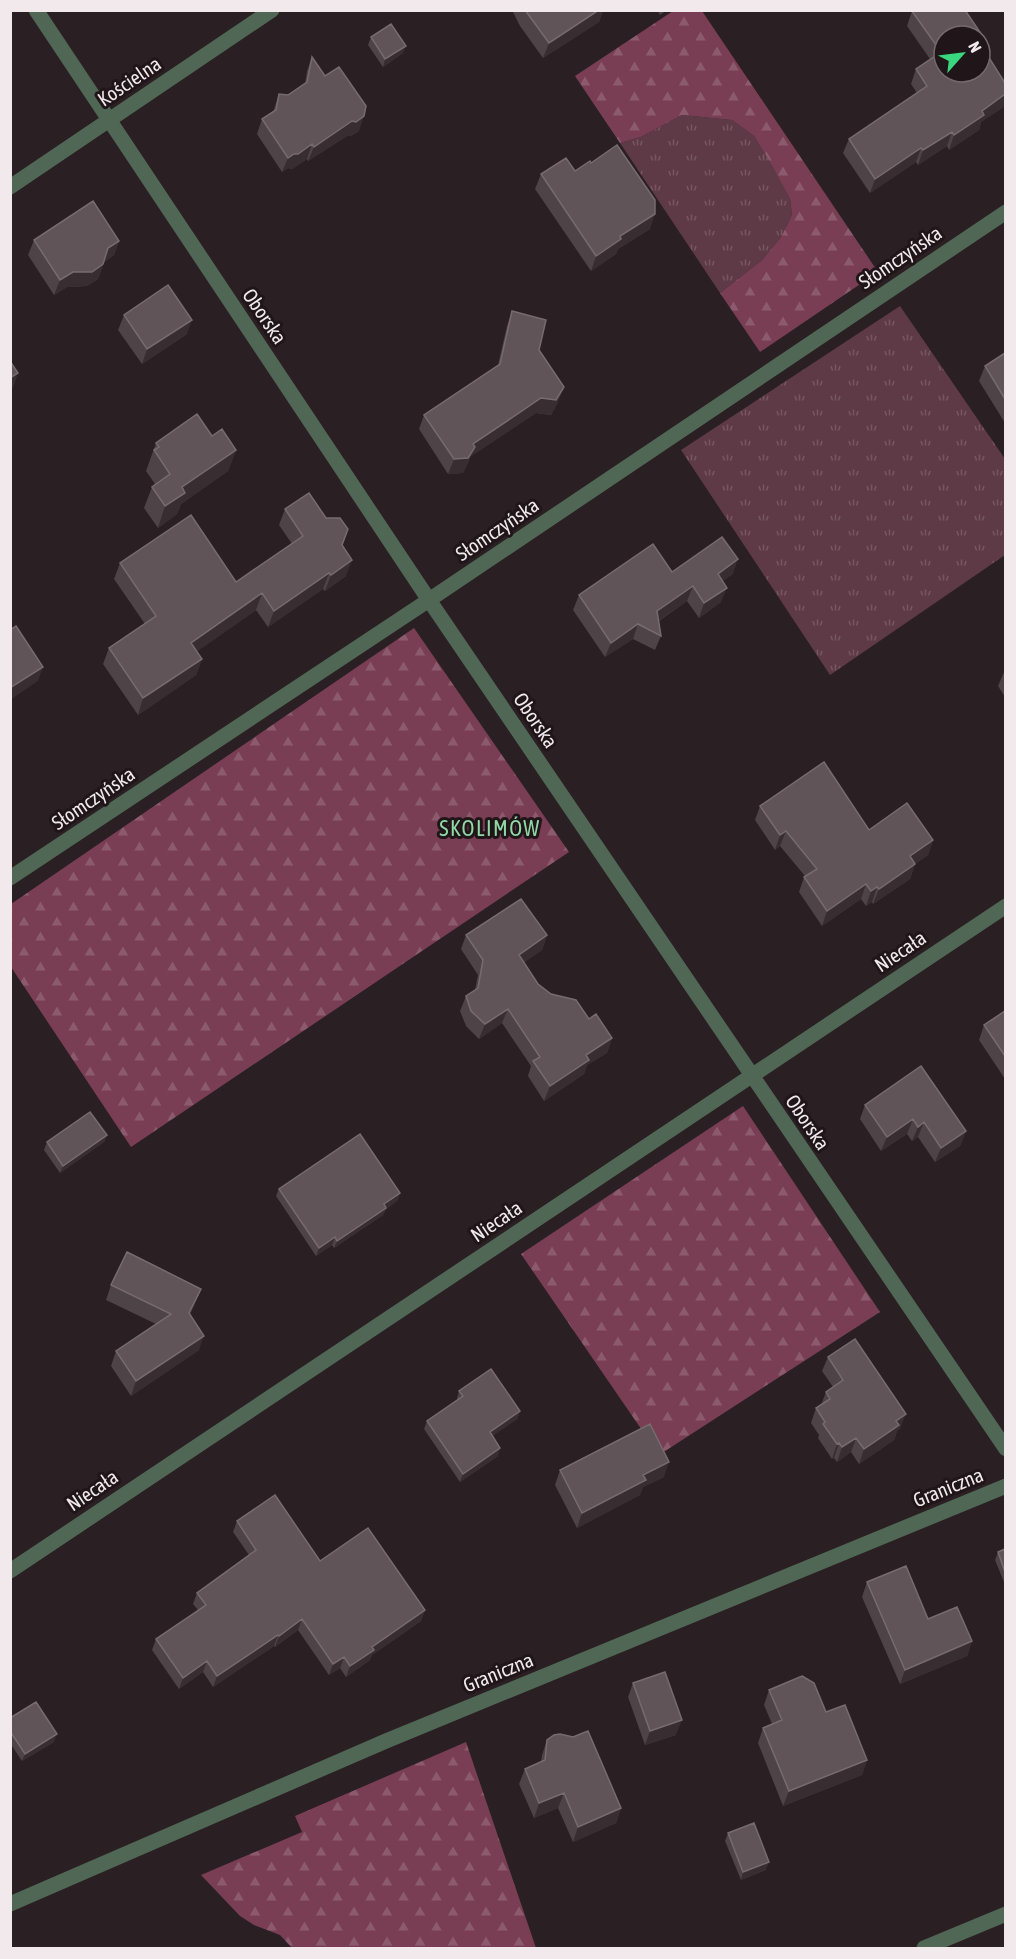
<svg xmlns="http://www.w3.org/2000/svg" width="1016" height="1959" font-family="'Asap Condensed',sans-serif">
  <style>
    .grass { fill: url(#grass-tufts) }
    .forest { fill: url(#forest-firs) }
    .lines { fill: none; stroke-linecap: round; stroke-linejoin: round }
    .street { stroke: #506756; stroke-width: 15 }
    .wall { fill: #4e4346 }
    .shaded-wall { fill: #382d30 }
    .building { fill: #605458; stroke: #766c6f; stroke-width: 1.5; fill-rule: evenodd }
    .labels { text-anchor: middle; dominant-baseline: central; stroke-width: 6; stroke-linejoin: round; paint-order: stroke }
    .street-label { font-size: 20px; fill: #f1e9ec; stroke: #201619 }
    .quarter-label { font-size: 22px; letter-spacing: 1.5px; fill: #90d8a6; stroke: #201619 }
  </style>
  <defs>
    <pattern id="grass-tufts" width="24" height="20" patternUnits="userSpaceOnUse" patternTransform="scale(1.5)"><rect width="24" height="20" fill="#5e3946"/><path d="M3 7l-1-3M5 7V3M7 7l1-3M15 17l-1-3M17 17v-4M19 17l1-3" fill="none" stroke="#765661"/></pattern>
    <pattern id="forest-firs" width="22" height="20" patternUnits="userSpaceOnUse" patternTransform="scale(1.5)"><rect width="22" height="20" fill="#793e54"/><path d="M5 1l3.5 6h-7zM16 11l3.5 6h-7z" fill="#8c5a6d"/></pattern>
  </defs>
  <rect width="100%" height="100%" fill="#2a1f22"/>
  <path class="grass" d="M 682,115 L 732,120 L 754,136 L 773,166 L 790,199 L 792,215 L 781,237 L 762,260 L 720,293 L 620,143 L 641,137 Z
    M 900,306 L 1005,459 L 1005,555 L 830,675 L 681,450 Z"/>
  <path class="forest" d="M 673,11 L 702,11 L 878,272 L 760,352 L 720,293 L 762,260 L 781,237 L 792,215 L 790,199 L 773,167 L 754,136 L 732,120 L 682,115 L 641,137 L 620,143 L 575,76 Z
    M 414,628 L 569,852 L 131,1147 L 11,967 L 11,904 Z
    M 743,1106 L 880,1312 L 659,1455 L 521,1254 Z
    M 466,1742 L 536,1948 L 292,1948 L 280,1935 L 254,1925 L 240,1916 L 201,1875 L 302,1832 L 295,1816 Z"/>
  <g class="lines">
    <path class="street" d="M 36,10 L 429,600 L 1006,1449
      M 10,187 L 272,10
      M 10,878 L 429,600 L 1006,212
      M 10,1571 L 1006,906
      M 10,1904 L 386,1741 L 1006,1486
      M 924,1948 L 1006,1914"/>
  </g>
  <path class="wall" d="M 512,10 L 603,10 L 599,22 L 543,58 L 520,26 Z
    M 657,10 L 667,10 L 660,15 Z
    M 912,11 L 986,41 L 983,49 L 1005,83 L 1005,106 L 981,122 L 979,130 L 949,150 L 947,146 L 918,165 L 916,162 L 870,193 L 843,153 L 849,139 L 917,93 L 911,84 L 916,69 L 930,59 L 907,26 Z
    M 371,37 L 403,53 L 383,67 L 368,45 Z
    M 312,57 L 359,131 L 351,136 L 347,136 L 308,161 L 307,159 L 292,169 L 288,168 L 282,172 L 257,134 L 262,119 L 273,112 L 279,94 L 288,95 L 305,84 L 307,71 Z
    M 575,171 L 650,229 L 618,249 L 616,254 L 591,271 L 535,189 L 541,174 Z
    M 34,240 L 119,241 L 114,255 L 104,262 L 98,279 L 87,286 L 67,287 L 54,295 L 28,255 Z
    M 512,311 L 539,350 L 558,402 L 551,415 L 536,413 L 471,456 L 463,473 L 448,474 L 419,429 L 424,415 L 498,365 L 507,326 Z
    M 124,315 L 187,334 L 142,364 L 118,330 Z
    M 1005,353 L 1005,423 L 979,381 L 985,366 Z
    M 212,436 L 236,450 L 228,471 L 181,504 L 177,514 L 158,528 L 144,508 L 152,487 L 155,484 L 146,471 L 156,443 Z
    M 285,509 L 342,545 L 346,576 L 325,591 L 323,589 L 268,627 L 256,610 L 196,652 L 202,659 L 196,675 L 138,715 L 103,664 L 109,648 L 145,624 L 114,579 L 120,563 L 236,582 L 292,544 L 279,525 Z
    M 672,572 L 733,574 L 722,581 L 721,602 L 699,618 L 687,601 L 659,621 L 661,636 L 655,650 L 633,639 L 605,657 L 573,610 L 579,595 Z
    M 1005,670 L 1005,697 L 998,686 L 1004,672 Z
    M 760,806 L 869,830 L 933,840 L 928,855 L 915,864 L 910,879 L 873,904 L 872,902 L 866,906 L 861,899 L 822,926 L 799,892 L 804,877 L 805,876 L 780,846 L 775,850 L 755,820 Z
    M 466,935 L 547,935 L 542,950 L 524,962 L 538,984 L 551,994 L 589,1019 L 612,1038 L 607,1053 L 587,1065 L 584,1074 L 544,1101 L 528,1076 L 531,1066 L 502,1023 L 479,1039 L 466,1026 L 460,1011 L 466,996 L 475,990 L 478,975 L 461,949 Z
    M 1005,1011 L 1005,1079 L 979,1040 L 984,1025 Z
    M 865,1105 L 966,1131 L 960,1146 L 935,1162 L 918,1137 L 912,1141 L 907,1134 L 881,1151 L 860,1119 Z
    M 107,1135 L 104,1142 L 60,1173 L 44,1150 L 47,1142 Z
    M 279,1189 L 400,1193 L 397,1201 L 386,1209 L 383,1215 L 334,1248 L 332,1245 L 316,1256 L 276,1196 Z
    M 111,1285 L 201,1289 L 190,1315 L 199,1350 L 131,1396 L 111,1366 L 116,1351 L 156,1324 L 106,1300 Z
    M 828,1357 L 900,1429 L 897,1431 L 894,1440 L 859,1464 L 851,1452 L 837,1462 L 834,1458 L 832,1459 L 818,1438 L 819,1435 L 811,1423 L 816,1408 L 821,1405 L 826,1392 L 833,1387 L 822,1371 Z
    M 459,1391 L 520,1411 L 517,1419 L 492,1436 L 498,1456 L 460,1482 L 424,1429 L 427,1421 L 458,1400 L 457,1398 Z
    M 560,1470 L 664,1477 L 643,1487 L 640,1495 L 577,1528 L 555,1485 Z
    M 237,1521 L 425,1610 L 421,1621 L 372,1655 L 370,1660 L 346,1677 L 340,1668 L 329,1675 L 298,1630 L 275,1647 L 274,1646 L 213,1687 L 203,1672 L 179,1689 L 152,1650 L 156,1639 L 198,1610 L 193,1604 L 197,1593 L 249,1555 L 233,1532 Z
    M 1005,1549 L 1005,1581 L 1004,1582 L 995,1560 L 998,1552 Z
    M 867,1582 L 928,1619 L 972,1641 L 967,1656 L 900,1684 L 862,1597 Z
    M 633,1683 L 676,1735 L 645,1745 L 628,1697 Z
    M 769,1690 L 826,1712 L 867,1760 L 862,1775 L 783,1806 L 758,1743 L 763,1728 L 772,1724 L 764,1705 Z
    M 10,1718 L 54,1742 L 22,1761 L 10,1743 Z
    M 547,1740 L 621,1808 L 616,1823 L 573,1842 L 558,1808 L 534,1818 L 519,1784 L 525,1769 L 541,1762 L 542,1755 Z
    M 728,1833 L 766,1870 L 741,1880 L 725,1841 Z"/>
  <path class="shaded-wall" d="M 599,10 L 603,10 L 599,22 L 543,58 L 549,43 Z
    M 406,46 L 403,53 L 383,67 L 385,59 Z
    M 1005,94 L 1005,106 L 981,122 L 979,130 L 949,150 L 954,135 L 982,111 Z
    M 364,116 L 359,131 L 351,136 L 347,136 L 308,161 L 314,147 L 352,121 Z
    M 952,132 L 947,146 L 918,165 L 923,150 Z
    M 312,144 L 307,159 L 292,169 L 288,168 L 282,172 L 288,158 Z
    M 921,148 L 916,162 L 870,193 L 875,179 Z
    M 655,214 L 650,229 L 618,249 L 616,254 L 591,271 L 596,256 L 620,236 Z
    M 119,241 L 114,255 L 102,263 L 108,248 Z
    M 103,264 L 98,279 L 87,286 L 67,287 L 54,295 L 60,280 L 73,272 Z
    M 192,320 L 187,334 L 142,364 L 147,349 Z
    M 18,373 L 13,388 L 10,389 L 10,378 Z
    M 564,387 L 558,402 L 551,415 L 536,413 L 471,456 L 463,473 L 448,474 L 454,459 L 473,444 L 541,398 Z
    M 236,450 L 228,471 L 181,504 L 177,514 L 158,528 L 165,506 L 182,487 Z
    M 738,559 L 733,574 L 712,589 L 718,574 Z
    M 352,560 L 346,576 L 325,591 L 331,575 Z
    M 329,573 L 323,589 L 268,627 L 274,611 Z
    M 693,586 L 687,601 L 652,625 L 657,611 Z
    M 727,588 L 721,602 L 699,618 L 704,603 Z
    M 262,593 L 256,610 L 185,660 L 191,643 Z
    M 638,624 L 633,639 L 605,657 L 611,643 Z
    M 202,659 L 196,675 L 138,715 L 143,698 Z
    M 43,667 L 38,681 L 10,700 L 10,688 Z
    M 786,831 L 780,846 L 775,850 L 780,835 Z
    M 933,840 L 928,855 L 904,871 L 910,856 Z
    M 915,864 L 910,879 L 873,904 L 879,889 Z
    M 866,884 L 861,899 L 822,926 L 827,911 Z
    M 877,887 L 872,902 L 866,906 L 871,891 Z
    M 547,935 L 542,950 L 514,970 L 519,955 Z
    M 508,1009 L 502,1023 L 479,1039 L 485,1024 Z
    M 612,1038 L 607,1053 L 587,1065 L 584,1074 L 544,1101 L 550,1086 L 586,1055 Z
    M 913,1119 L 907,1134 L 881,1151 L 887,1137 Z
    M 924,1122 L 918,1137 L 912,1141 L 918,1127 Z
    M 966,1131 L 960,1146 L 935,1162 L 941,1148 Z
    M 107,1135 L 104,1142 L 60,1173 L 63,1166 Z
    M 400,1193 L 397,1201 L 386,1209 L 383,1215 L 334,1248 L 337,1241 L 384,1204 Z
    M 335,1237 L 332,1245 L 316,1256 L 319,1248 Z
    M 201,1289 L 195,1303 L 184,1328 L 189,1313 Z
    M 204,1336 L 199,1350 L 131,1396 L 136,1381 Z
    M 520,1411 L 517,1419 L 487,1440 L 490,1432 Z
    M 906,1414 L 900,1429 L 897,1431 L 894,1440 L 859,1464 L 864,1449 L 896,1421 Z
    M 856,1438 L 851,1452 L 837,1462 L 842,1447 Z
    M 839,1443 L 834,1458 L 832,1459 L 837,1444 Z
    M 500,1448 L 498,1456 L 460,1482 L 463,1474 Z
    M 669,1462 L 664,1477 L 643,1487 L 640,1495 L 577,1528 L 582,1513 L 643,1475 Z
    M 425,1610 L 421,1621 L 372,1655 L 370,1660 L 346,1677 L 350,1666 L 372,1647 Z
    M 302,1619 L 298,1630 L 275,1647 L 279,1636 Z
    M 278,1635 L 274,1646 L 213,1687 L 217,1676 Z
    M 972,1641 L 967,1656 L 900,1684 L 905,1670 Z
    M 344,1657 L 340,1668 L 329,1675 L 333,1664 Z
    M 207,1661 L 203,1672 L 179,1689 L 183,1678 Z
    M 682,1720 L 676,1735 L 645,1745 L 650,1731 Z
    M 57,1734 L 54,1742 L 22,1761 L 25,1754 Z
    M 867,1760 L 862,1775 L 783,1806 L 789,1791 Z
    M 564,1793 L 558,1808 L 534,1818 L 539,1803 Z
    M 621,1808 L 616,1823 L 573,1842 L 578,1827 Z
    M 769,1862 L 766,1870 L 741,1880 L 743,1872 Z"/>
  <path class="building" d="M 525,10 L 599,10 L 549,43 Z
    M 913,10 L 965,10 L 986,41 L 981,45 L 1005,83 L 1005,94 L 982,111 L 984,115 L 954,135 L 952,132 L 923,150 L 921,148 L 875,179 L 849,139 L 927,86 L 916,69 L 941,52 L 912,11 ZM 944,36 L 980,36 L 980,72 L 944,72 Z
    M 391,24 L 406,46 L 385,59 L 371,37 Z
    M 312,57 L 325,76 L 339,67 L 366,106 L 364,116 L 356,122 L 352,121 L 314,147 L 312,144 L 298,154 L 294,154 L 288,158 L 262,119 L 276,110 L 279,94 L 288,95 L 307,82 Z
    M 617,145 L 655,200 L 655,214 L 620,236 L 621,239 L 596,256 L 541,174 L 566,158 L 575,171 L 590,161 L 591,163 Z
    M 93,201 L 119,241 L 108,248 L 103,264 L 92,272 L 73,272 L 60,280 L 34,240 Z
    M 168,285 L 192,320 L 147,349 L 124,315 Z
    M 512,311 L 546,320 L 539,350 L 564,387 L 556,400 L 541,398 L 473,444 L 475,447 L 468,458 L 454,459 L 424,415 L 500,364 Z
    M 1005,353 L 1005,399 L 985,366 Z
    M 10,361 L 18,373 L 10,378 Z
    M 197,414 L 212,436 L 222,429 L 236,450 L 182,487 L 185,493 L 165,506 L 152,487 L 170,474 L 154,450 L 159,447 L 156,443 Z
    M 309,493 L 326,518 L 340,518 L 348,529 L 342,545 L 352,560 L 331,575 L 329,573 L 274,611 L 262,593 L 191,643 L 202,659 L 143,698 L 109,648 L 156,616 L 120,563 L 191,515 L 236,582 L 303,536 L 285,509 Z
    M 722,537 L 738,559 L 718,574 L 727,588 L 704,603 L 693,586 L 657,611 L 661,636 L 638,624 L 611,643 L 579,595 L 653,544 L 672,572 Z
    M 16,626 L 43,667 L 10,688 L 10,630 Z
    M 824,762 L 869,830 L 907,803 L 933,840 L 910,856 L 915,864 L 879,889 L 877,887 L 871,891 L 866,884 L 827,911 L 804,877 L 817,869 L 786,831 L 780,835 L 760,806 Z
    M 521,899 L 547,935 L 519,955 L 538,984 L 551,994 L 576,1000 L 589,1019 L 596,1014 L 612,1038 L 586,1055 L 589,1060 L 550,1086 L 533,1061 L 540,1057 L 508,1009 L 485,1024 L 471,1011 L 466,996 L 478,988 L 483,960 L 466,935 Z
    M 1005,1011 L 1005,1056 L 984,1025 Z
    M 921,1066 L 966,1131 L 941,1148 L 924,1122 L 918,1127 L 913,1119 L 887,1137 L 865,1105 Z
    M 90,1112 L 107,1135 L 63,1166 L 47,1142 Z
    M 360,1134 L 400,1193 L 384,1204 L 386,1208 L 337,1241 L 335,1237 L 319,1248 L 279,1189 Z
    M 127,1252 L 201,1289 L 189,1313 L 204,1336 L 136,1381 L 116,1351 L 171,1314 L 111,1285 Z
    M 855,1339 L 906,1414 L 896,1421 L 899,1425 L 864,1449 L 856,1438 L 842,1447 L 839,1443 L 837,1444 L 823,1424 L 825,1422 L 816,1408 L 830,1399 L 826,1392 L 843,1380 L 828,1357 Z
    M 491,1369 L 520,1411 L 490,1432 L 500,1448 L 463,1474 L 427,1421 L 463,1396 L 459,1391 Z
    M 650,1424 L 669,1462 L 643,1475 L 646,1480 L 582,1513 L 560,1470 Z
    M 275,1495 L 320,1561 L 368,1528 L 425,1610 L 372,1647 L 374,1650 L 350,1666 L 344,1657 L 333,1664 L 302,1619 L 279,1636 L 278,1635 L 217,1676 L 207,1661 L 183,1678 L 156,1639 L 206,1605 L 197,1593 L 256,1550 L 237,1521 Z
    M 1005,1549 L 1005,1572 L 998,1552 Z
    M 906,1566 L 928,1619 L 957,1607 L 972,1641 L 905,1670 L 867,1582 Z
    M 665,1672 L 682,1720 L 650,1731 L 633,1683 Z
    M 802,1676 L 814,1683 L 826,1712 L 845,1705 L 867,1760 L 789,1791 L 763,1728 L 782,1720 L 769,1690 Z
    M 36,1702 L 57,1734 L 25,1754 L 10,1731 L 10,1718 Z
    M 588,1731 L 621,1808 L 578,1827 L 564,1793 L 539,1803 L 525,1769 L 545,1760 L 547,1740 L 554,1735 L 560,1734 L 573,1737 Z
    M 754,1823 L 769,1862 L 743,1872 L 728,1833 Z"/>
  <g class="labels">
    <g class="street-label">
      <text transform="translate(129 81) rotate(-34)">Kościelna</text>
      <text transform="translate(900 257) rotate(-34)">Słomczyńska</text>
      <text transform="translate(265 316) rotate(56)">Oborska</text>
      <text transform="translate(497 529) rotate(-34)">Słomczyńska</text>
      <text transform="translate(536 720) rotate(56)">Oborska</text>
      <text transform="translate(93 798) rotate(-34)">Słomczyńska</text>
      <text transform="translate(900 951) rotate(-34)">Niecała</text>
      <text transform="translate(808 1122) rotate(56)">Oborska</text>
      <text transform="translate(496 1221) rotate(-34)">Niecała</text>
      <text transform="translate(948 1487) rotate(-22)">Graniczna</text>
      <text transform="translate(92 1490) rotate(-34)">Niecała</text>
      <text transform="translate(498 1672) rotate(-22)">Graniczna</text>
    </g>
    <g class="quarter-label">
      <text x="490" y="828">SKOLIMÓW</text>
    </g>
  </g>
  <rect width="1016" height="1959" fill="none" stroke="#f1e9ec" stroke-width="24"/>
  <g transform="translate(962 54) rotate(62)"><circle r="28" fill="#201619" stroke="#746a6d" stroke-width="1.5"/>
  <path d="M0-4.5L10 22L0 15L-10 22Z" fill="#3ad77f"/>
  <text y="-9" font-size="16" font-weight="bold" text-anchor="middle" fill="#f1e9ec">N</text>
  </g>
</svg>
